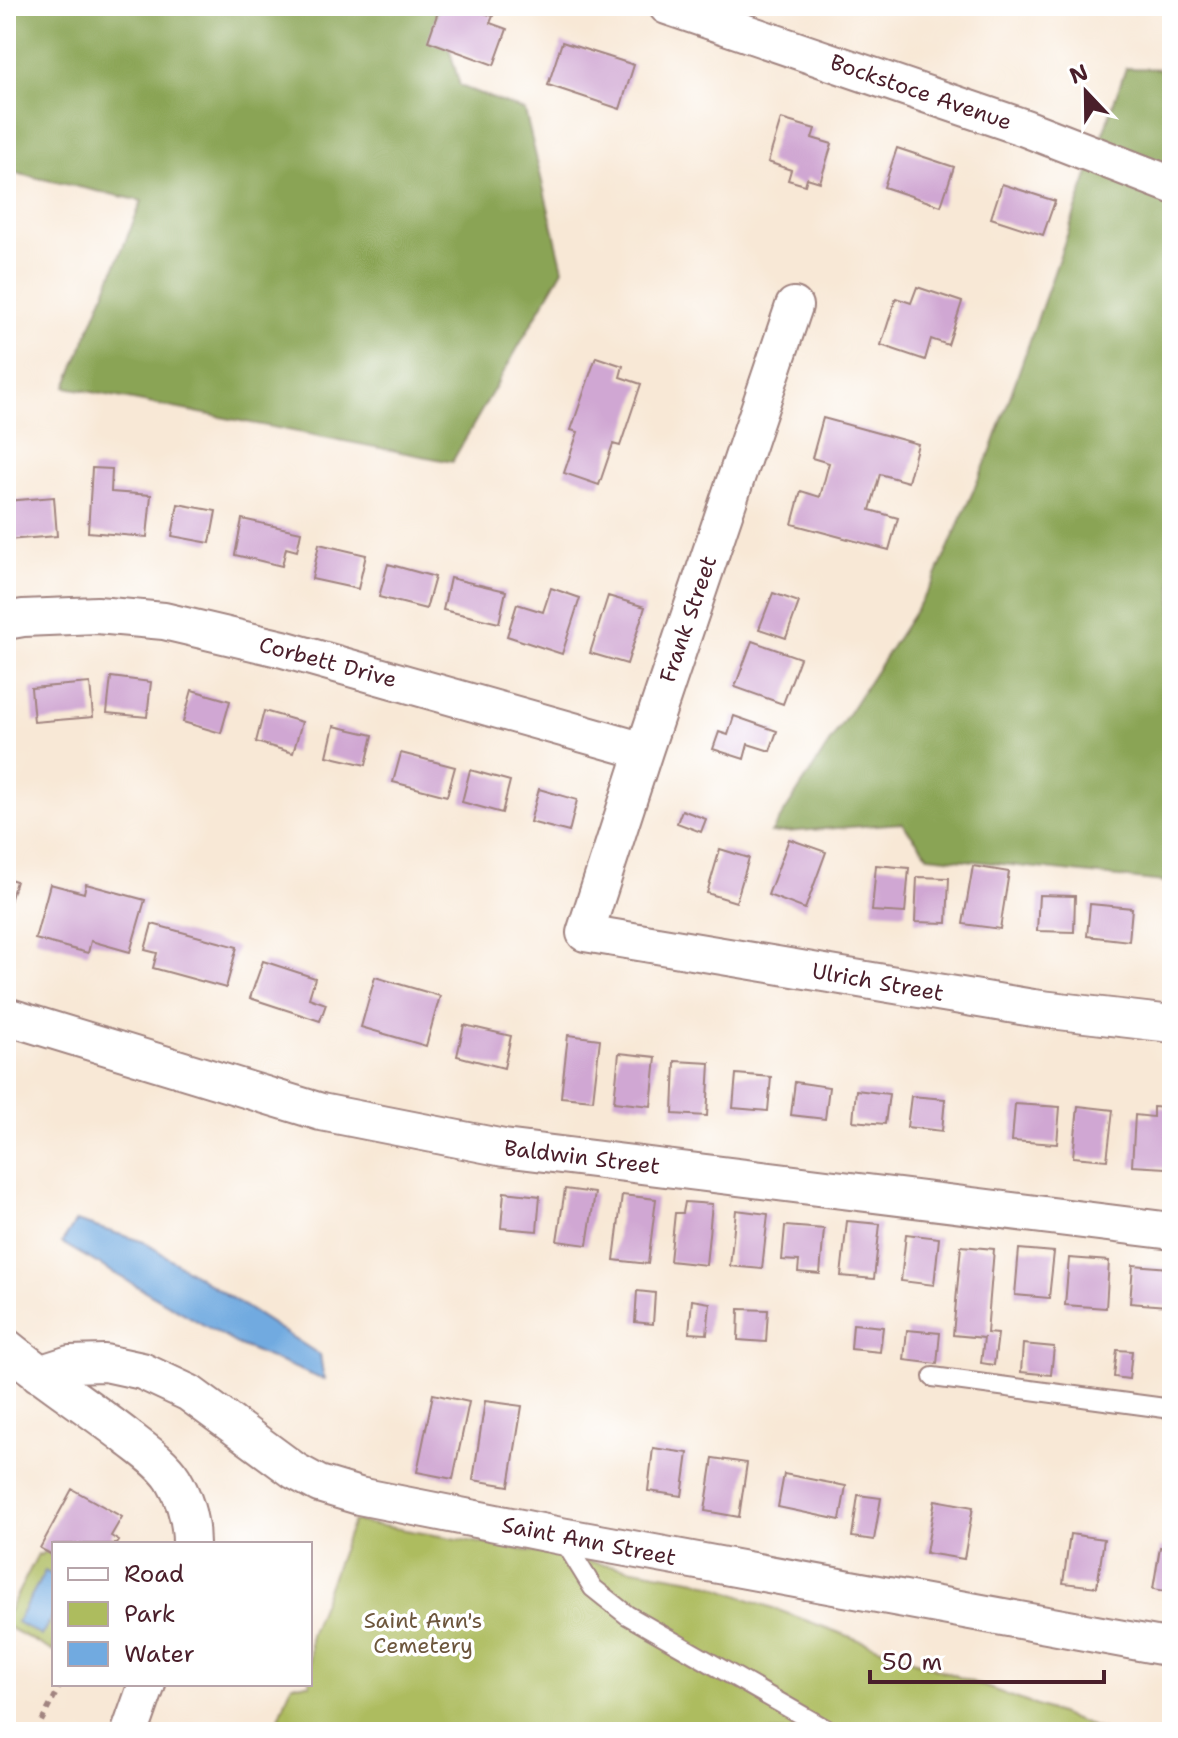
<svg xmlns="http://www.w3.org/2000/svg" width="1178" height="1738" font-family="'Shantell Sans',sans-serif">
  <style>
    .green { fill: #adbc5e; stroke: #7c6e44; stroke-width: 2 }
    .forest { fill: #8aa455; stroke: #6a6240; stroke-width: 2 }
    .water { fill: #71aae0; stroke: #5e6486; stroke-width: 2 }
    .building { fill: #d0a7d3 }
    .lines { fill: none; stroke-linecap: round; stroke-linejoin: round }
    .lane-casing { stroke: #a18480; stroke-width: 22 }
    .street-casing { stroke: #a18480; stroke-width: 40 }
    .path { stroke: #a18480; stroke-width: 5; stroke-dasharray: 6 6; stroke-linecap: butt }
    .lane { stroke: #fff; stroke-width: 18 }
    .street { stroke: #fff; stroke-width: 36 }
    .labels { text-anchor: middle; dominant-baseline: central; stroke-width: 7; stroke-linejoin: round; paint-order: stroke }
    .street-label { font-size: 22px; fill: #4a1f2b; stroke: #fff }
    .park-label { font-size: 22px; fill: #6d563d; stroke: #fff }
  </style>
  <rect width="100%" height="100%" fill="#fff"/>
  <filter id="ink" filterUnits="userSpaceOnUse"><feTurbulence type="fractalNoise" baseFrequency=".0125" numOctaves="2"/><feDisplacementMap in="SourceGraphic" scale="16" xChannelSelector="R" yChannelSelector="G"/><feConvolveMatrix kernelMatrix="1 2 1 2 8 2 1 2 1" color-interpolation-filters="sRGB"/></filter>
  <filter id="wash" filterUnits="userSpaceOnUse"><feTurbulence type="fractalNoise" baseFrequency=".006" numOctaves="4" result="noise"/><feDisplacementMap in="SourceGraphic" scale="32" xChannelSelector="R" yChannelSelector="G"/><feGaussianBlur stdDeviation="1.8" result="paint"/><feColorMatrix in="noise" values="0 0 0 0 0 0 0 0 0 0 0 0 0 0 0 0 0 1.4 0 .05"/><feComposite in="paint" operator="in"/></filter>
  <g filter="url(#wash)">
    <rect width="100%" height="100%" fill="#f8e8d6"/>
    <path class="green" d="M 353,1521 L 697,1580 L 1107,1732 L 274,1732 L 292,1684 L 310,1684 L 310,1635 Z
      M 44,1551 L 54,1556 L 54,1652 L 6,1626 L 6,1616 L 38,1554 L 41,1555 Z"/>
    <path class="forest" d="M 6,6 L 437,6 L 460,86 L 525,111 L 563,269 L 452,462 L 66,387 L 142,201 L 6,171 Z
      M 1126,68 L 1172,69 L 1172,883 L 929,856 L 902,823 L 771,833 L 933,583 L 992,448 Z"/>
    <path class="water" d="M 76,1221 L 144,1242 L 320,1355 L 324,1380 L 237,1344 L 62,1243 Z
      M 45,1571 L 54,1576 L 54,1613 L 41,1636 L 17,1622 Z"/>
    <g id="blocks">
      <path class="building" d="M 440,6 L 461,12 L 464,6 L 493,16 L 490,23 L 507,29 L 494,65 L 428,41 Z
        M 562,42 L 634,65 L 620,109 L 548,85 Z
        M 781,119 L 815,129 L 812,138 L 832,144 L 820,182 L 807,178 L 805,185 L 788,180 L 791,170 L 768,162 Z
        M 897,148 L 954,167 L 941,206 L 884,187 Z
        M 1002,184 L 1055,201 L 1043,235 L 991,218 Z
        M 917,287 L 962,302 L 948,345 L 931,339 L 925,360 L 881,345 L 896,298 L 911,303 Z
        M 596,357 L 623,366 L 620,377 L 641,384 L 620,446 L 613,444 L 599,485 L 564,473 L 578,432 L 571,430 Z
        M 823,418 L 918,444 L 908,482 L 880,474 L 870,510 L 898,518 L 889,550 L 792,524 L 801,491 L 820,497 L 829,463 L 812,458 Z
        M 92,468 L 112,469 L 111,492 L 151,495 L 147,537 L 88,532 Z
        M 54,497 L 57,536 L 7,540 L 6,501 Z
        M 178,504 L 216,511 L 210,543 L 172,536 Z
        M 242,519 L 301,532 L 297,551 L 286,548 L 282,566 L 235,555 Z
        M 319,544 L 366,555 L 358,589 L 312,579 Z
        M 388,564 L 435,577 L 426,609 L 379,597 Z
        M 450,578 L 506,591 L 499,623 L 443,610 Z
        M 551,588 L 580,598 L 562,654 L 507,636 L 517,604 L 543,612 Z
        M 773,593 L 799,602 L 786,638 L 759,629 Z
        M 608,596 L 645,607 L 627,664 L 590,653 Z
        M 752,641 L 800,658 L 783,704 L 735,687 Z
        M 111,677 L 151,682 L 147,717 L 107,713 Z
        M 90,683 L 93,717 L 34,722 L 31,688 Z
        M 192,690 L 230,701 L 221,733 L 183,722 Z
        M 264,711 L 302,722 L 293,753 L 256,742 Z
        M 734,716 L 777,731 L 770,751 L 748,744 L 744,759 L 713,749 L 719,732 L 728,735 Z
        M 334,726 L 373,735 L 366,765 L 327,756 Z
        M 401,753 L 455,767 L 447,796 L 393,782 Z
        M 470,770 L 510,781 L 502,813 L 462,802 Z
        M 539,789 L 577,800 L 569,832 L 530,822 Z
        M 682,810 L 706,819 L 701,832 L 677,823 Z
        M 789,839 L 826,852 L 805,909 L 768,895 Z
        M 720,849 L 749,858 L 736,902 L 707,893 Z
        M 876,865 L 909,868 L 905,913 L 872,911 Z
        M 973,866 L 1009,872 L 1000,929 L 963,924 Z
        M 917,877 L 949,878 L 947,923 L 915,922 Z
        M 6,878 L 16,881 L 7,912 L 6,912 Z
        M 50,884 L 84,893 L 86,884 L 145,900 L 130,952 L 91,941 L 88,953 L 35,939 Z
        M 1039,895 L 1075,896 L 1074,932 L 1037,931 Z
        M 1090,904 L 1132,908 L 1129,941 L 1087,936 Z
        M 152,924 L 237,947 L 226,988 L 153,968 L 157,953 L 145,950 Z
        M 263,961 L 315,978 L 309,998 L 326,1004 L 320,1021 L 250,998 Z
        M 375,977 L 440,996 L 426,1046 L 361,1027 Z
        M 464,1025 L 511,1036 L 504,1068 L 457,1056 Z
        M 568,1035 L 600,1039 L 593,1100 L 561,1097 Z
        M 619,1053 L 656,1057 L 651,1106 L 614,1102 Z
        M 675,1061 L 710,1063 L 707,1116 L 673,1114 Z
        M 736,1074 L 771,1077 L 768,1111 L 733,1108 Z
        M 795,1082 L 829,1087 L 825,1119 L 791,1115 Z
        M 856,1090 L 889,1094 L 885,1124 L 853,1121 Z
        M 911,1096 L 945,1099 L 942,1131 L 907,1127 Z
        M 1015,1104 L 1060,1107 L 1057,1144 L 1012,1141 Z
        M 1078,1106 L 1113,1110 L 1107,1160 L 1073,1157 Z
        M 1153,1107 L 1170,1108 L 1166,1168 L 1132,1166 L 1135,1115 L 1153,1117 Z
        M 565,1189 L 595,1193 L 587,1245 L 557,1241 Z
        M 504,1192 L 540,1196 L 537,1231 L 501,1228 Z
        M 622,1195 L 656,1199 L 648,1264 L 614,1260 Z
        M 685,1202 L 712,1204 L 706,1265 L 670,1261 L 675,1213 L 683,1213 Z
        M 736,1210 L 768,1214 L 762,1269 L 730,1266 Z
        M 847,1221 L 880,1224 L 874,1279 L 841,1276 Z
        M 785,1226 L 824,1229 L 820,1274 L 798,1272 L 799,1261 L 782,1260 Z
        M 906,1234 L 939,1238 L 934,1285 L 901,1281 Z
        M 961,1246 L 994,1249 L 987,1333 L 998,1334 L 994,1365 L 981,1363 L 984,1338 L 953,1335 Z
        M 1019,1249 L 1054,1252 L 1049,1298 L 1015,1295 Z
        M 1069,1258 L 1109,1261 L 1106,1308 L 1065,1305 Z
        M 1133,1265 L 1169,1268 L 1167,1306 L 1130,1303 Z
        M 637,1291 L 655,1293 L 653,1324 L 635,1322 Z
        M 692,1300 L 710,1303 L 707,1334 L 689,1333 Z
        M 739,1309 L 768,1310 L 766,1342 L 738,1340 Z
        M 853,1324 L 883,1327 L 880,1352 L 851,1349 Z
        M 907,1330 L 940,1333 L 937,1364 L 904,1360 Z
        M 1023,1344 L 1054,1347 L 1051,1375 L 1021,1372 Z
        M 1117,1350 L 1132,1351 L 1129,1379 L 1114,1377 Z
        M 1169,1355 L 1172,1356 L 1172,1385 L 1165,1384 Z
        M 433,1394 L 469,1402 L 453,1479 L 417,1472 Z
        M 485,1401 L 522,1406 L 509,1486 L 473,1480 Z
        M 653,1448 L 688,1453 L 682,1496 L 648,1491 Z
        M 713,1458 L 747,1463 L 739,1517 L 705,1511 Z
        M 784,1474 L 846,1486 L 840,1520 L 778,1507 Z
        M 72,1489 L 122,1517 L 111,1536 L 119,1541 L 117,1544 L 54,1544 L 54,1556 L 40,1548 Z
        M 858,1495 L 881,1498 L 874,1540 L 852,1537 Z
        M 935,1500 L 973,1507 L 964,1559 L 926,1553 Z
        M 1070,1534 L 1104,1539 L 1097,1587 L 1063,1583 Z
        M 1160,1547 L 1172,1549 L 1172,1592 L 1153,1589 Z"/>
    </g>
  </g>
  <g filter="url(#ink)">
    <use href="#blocks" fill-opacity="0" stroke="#a18480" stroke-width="2"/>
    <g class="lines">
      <defs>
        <path id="lane" d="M 933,1377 L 1172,1409
          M 561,1536 L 593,1588 L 627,1615 L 831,1732"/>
        <path id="street" d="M 667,6 L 1025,128 L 1172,185
          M 794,306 L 644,751 L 585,933 L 1033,1008 L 1172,1024
          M 6,621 L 23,618 L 97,615 L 164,621 L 283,649 L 644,751
          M 6,1016 L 321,1112 L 504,1148 L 1172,1231
          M 6,1347 C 45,1379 87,1406 127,1437 C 142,1449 162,1462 173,1479 C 185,1499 191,1520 191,1544
          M 39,1374 L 70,1364 L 105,1363 L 142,1371 L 189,1393 L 295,1471 L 319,1484 L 359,1496 L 561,1536 L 1172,1648
          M 130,1732 L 147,1684"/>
      </defs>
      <use href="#lane" class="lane-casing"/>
      <use href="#street" class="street-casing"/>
      <path class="path" d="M 36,1732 L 61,1684"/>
      <use href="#lane" class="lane"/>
      <use href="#street" class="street"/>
    </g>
  </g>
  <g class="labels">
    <g class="street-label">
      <text transform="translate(921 92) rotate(19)">Bockstoce Avenue</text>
      <text transform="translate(688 619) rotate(-71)">Frank Street</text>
      <text transform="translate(328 662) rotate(15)">Corbett Drive</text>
      <text transform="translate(878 982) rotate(10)">Ulrich Street</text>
      <text transform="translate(582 1157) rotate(7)">Baldwin Street</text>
      <text transform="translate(589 1541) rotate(11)">Saint Ann Street</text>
    </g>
    <g class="park-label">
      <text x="423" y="1620">Saint Ann's<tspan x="423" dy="25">Cemetery</tspan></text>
    </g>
  </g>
  <rect width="1178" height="1738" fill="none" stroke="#fff" stroke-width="32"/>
  <rect x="52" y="1542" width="260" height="144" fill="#ffffff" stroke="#b7a5aa" stroke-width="2"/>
  <rect x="68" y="1568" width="40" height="12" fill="#ffffff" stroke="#b7a5aa" stroke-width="2"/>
  <text x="124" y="1582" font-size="24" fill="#4a1f2b">Road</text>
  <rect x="68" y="1602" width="40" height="24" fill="#adbc5e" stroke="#b7a5aa" stroke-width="2"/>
  <text x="124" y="1622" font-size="24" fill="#4a1f2b">Park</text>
  <rect x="68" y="1642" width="40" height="24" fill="#71aae0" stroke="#b7a5aa" stroke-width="2"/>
  <text x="124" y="1662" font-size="24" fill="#4a1f2b">Water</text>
  <g transform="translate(1086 92) rotate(338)" stroke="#ffffff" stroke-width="6" paint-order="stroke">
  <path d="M0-6L14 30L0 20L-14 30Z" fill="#4a1f2b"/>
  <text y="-12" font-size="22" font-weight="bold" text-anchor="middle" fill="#4a1f2b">N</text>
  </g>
  <path d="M870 1670v12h234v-12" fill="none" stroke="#4a1f2b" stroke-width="4"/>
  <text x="882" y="1670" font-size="24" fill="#4a1f2b" stroke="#ffffff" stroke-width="6" paint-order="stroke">50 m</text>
</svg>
